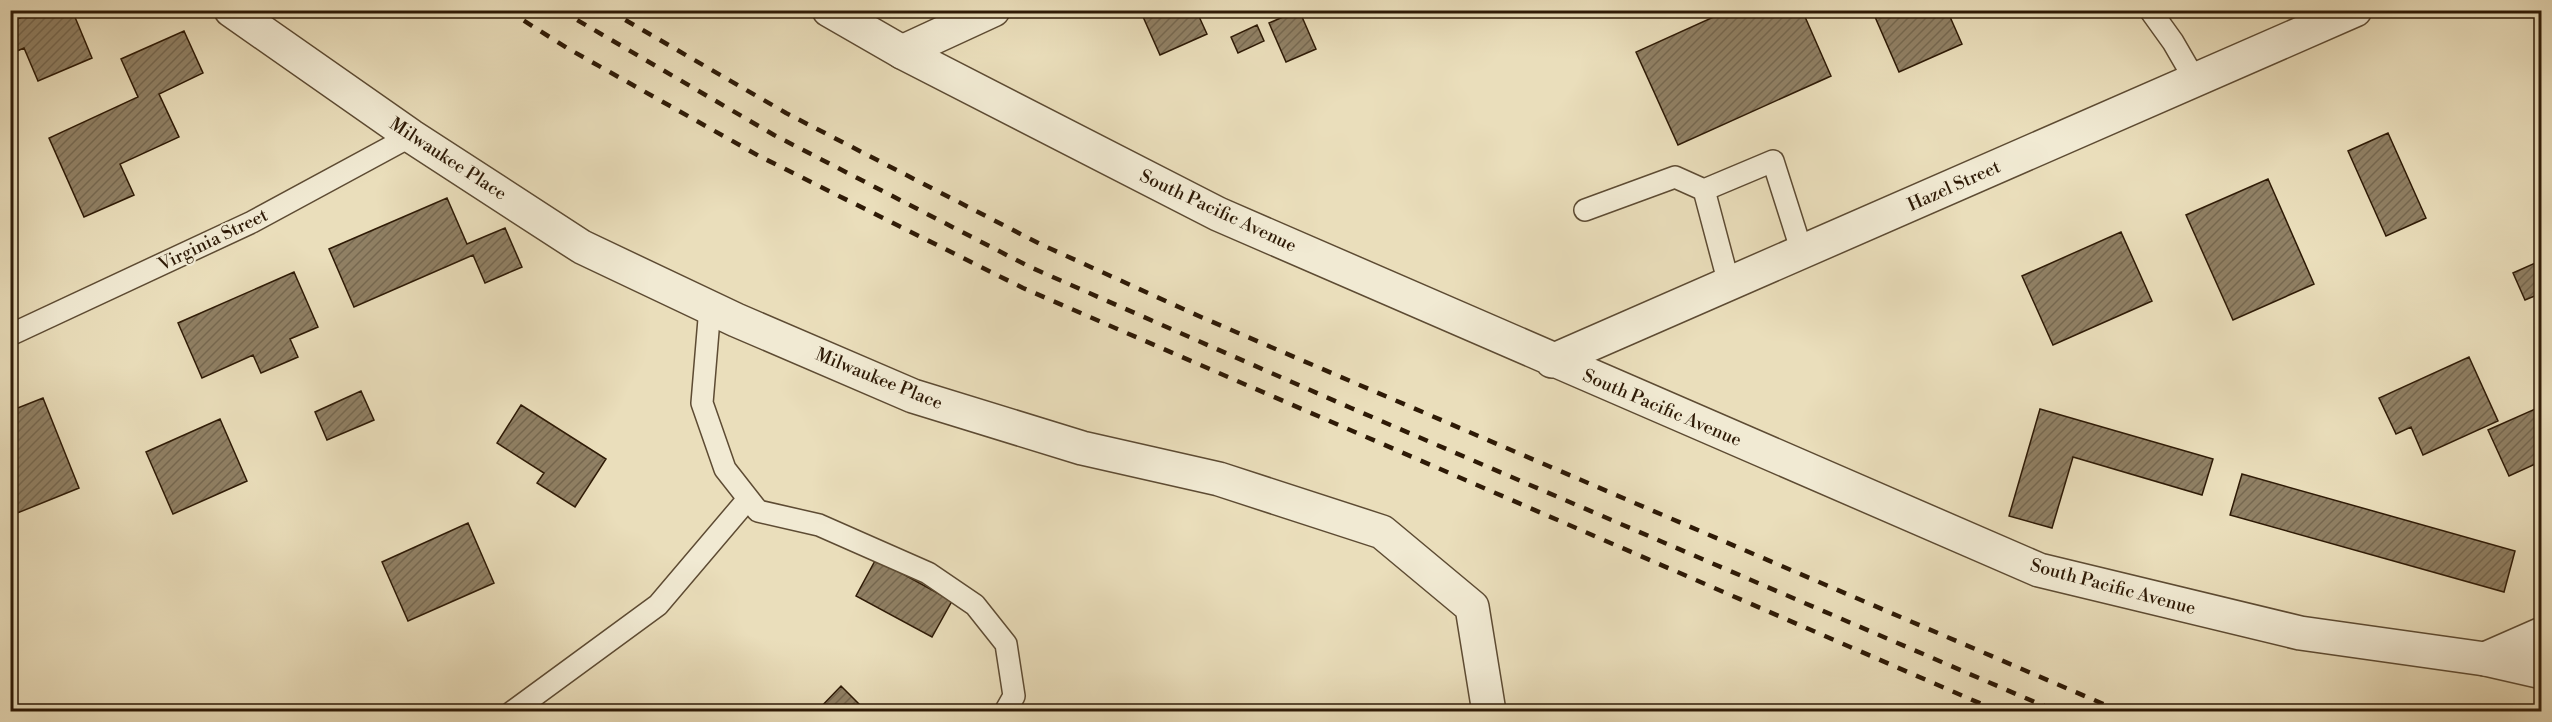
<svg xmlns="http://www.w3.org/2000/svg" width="2552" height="722" font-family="'Libre Bodoni',serif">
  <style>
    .building { fill: url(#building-hatch); stroke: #2e1a06; stroke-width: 1.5 }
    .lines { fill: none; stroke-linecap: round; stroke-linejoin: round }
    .service-casing { stroke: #5d4b33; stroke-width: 24 }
    .minor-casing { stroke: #5d4b33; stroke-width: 36 }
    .tertiary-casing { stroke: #5d4b33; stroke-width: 36 }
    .service { stroke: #f1ead3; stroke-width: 21 }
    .minor { stroke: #f1ead3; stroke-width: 33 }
    .tertiary { stroke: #f1ead3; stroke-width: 33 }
    .rail { stroke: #2e1a06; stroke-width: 4.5; stroke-dasharray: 10 10; stroke-linecap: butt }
    .labels { text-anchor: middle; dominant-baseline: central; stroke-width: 4.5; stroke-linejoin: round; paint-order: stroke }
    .street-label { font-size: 18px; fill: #2e1a06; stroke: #f1ead3 }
  </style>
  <defs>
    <pattern id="building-hatch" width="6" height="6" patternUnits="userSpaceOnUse" patternTransform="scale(1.5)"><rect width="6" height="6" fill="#908064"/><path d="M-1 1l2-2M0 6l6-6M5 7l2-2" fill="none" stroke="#766850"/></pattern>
  </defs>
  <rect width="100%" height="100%" fill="#eadebb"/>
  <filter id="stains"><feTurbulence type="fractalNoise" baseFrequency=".00333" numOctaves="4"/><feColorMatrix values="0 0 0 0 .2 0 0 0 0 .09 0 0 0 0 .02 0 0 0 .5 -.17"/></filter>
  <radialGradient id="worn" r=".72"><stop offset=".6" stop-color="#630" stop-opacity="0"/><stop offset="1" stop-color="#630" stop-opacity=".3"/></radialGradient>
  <path class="building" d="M 39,10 L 72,10 L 92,58 L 38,81 L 24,48 L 10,54 L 10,22 Z
    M 1140,10 L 1196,10 L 1207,34 L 1160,55 Z
    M 1299,10 L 1316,49 L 1286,62 L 1269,23 Z
    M 1729,10 L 1802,10 L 1831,76 L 1678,145 L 1636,52 Z
    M 1872,10 L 1947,10 L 1962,44 L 1899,72 Z
    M 1257,25 L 1264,41 L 1238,53 L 1231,37 Z
    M 184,31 L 203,73 L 159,94 L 179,137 L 120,164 L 134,195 L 84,217 L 49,138 L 138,97 L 121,59 Z
    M 2388,133 L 2426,218 L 2386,236 L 2348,151 Z
    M 2268,179 L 2314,284 L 2233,320 L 2186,215 Z
    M 447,198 L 467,244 L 505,228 L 522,267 L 485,283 L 473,255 L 354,307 L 329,249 Z
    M 2121,232 L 2152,301 L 2053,345 L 2022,276 Z
    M 2542,260 L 2542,293 L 2525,300 L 2513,273 Z
    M 294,272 L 318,327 L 290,339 L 298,357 L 261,373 L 253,355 L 202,378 L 178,323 Z
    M 2469,357 L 2498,421 L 2423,455 L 2411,427 L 2396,434 L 2379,398 Z
    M 361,391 L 374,420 L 327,440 L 315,412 Z
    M 43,398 L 79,488 L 10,516 L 10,444 L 16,441 L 10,428 L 10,411 Z
    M 521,405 L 606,459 L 575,507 L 537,483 L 544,473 L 497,443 Z
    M 2542,406 L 2542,461 L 2509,476 L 2488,430 Z
    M 2040,409 L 2213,459 L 2202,495 L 2073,457 L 2052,528 L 2009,516 Z
    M 220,419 L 247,481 L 173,514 L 146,452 Z
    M 2242,474 L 2515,551 L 2504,592 L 2230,515 Z
    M 468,523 L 494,583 L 408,621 L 382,562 Z
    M 876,559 L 952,601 L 932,637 L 856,596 Z
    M 841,686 L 867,712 L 816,712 Z"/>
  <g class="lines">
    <defs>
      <path id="service" d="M 2150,10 L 2173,42 L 2195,80
        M 1585,210 L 1675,177 L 1704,190
        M 1729,284 L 1704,190 L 1773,161 L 1802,252
        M 710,307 L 702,403 L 725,469 L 758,511 L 819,525 L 928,573 L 975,605 L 1006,644 L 1014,696 L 1005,712
        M 10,335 L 252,222 L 411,136
        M 512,712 L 658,605 L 748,499"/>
      <path id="minor" d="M 231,10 L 411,136 L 582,247 L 736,320 L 913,396 L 1082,448 L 1219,479 L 1382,532 L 1472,607 L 1489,712
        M 902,52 L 993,10
        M 2485,659 L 2542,672"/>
      <path id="tertiary" d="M 829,10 L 902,52 L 1218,214 L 2039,570 L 2300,633 L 2485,659 L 2542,634
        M 1552,361 L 2355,10"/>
    </defs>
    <use href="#service" class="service-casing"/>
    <use href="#minor" class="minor-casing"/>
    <use href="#tertiary" class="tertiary-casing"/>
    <use href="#service" class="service"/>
    <use href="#minor" class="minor"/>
    <use href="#tertiary" class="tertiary"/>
    <path class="rail" d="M 507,10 L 567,48 L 759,156 L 1023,288 L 2000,712
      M 560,10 L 774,135 L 1030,267 L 1351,408 L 2058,712
      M 608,10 L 786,113 L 1040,244 L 1201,317 L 2122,712"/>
  </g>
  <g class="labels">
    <g class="street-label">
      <text transform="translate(448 159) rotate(33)">Milwaukee Place</text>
      <text transform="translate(1954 186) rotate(-24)">Hazel Street</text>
      <text transform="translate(1218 211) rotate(25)">South Pacific Avenue</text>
      <text transform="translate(213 240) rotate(-26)">Virginia Street</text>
      <text transform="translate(879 379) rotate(22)">Milwaukee Place</text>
      <text transform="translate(1662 408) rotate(23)">South Pacific Avenue</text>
      <text transform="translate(2113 587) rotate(15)">South Pacific Avenue</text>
    </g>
  </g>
  <rect width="2552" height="722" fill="none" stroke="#eadebb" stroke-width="36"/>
  <rect x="12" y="12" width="2528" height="698" fill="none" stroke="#2e1a06" stroke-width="3"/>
  <rect x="18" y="18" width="2516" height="686" fill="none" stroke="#2e1a06" stroke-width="1.5"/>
  <rect width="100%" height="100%" filter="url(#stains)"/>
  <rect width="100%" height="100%" fill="url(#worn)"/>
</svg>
